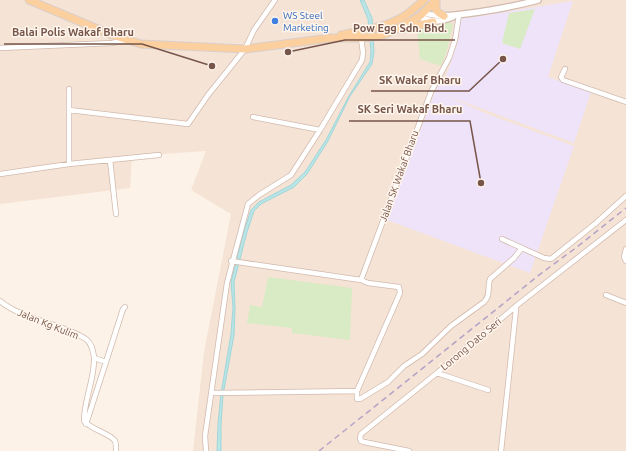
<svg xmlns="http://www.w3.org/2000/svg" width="626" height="451" font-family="Ubuntu,sans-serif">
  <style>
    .residential { fill: #f5e3d5 }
    .education { fill: #efe3f9 }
    .green { fill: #d8ebc4 }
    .water { fill: #bae5e7; stroke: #a0d6d9 }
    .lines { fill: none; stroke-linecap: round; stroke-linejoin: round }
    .minor-casing { stroke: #d1baae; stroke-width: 6 }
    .tertiary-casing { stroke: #d1baae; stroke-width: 8 }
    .primary-casing { stroke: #d9cfcc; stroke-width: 9 }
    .minor { stroke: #fff; stroke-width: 4.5 }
    .tertiary { stroke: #fff; stroke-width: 5.5 }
    .primary { stroke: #fccf9f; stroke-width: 7 }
    .rail { stroke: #b3a4c7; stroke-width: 1.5; stroke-dasharray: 6 4; stroke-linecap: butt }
    .shop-dot { fill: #3f7fe0; stroke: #fff6ed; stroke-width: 1.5 }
    .labels { text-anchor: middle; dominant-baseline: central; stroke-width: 3; stroke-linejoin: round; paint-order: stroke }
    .shop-label { font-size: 10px; fill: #366cbe; stroke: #fff6ed; text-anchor: start }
    .street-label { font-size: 10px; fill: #77554a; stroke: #fff6ed }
    .leader { fill: none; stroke: #77554a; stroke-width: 1.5 }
    .callout-dot { fill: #77554a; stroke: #fff6ed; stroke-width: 1.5 }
    .callout-label { font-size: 11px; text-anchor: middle; font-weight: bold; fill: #77554a; stroke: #fff6ed; stroke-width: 3; stroke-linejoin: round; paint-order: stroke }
  </style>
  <rect width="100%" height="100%" fill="#fdf2e7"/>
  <path class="residential" d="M 0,0 L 626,0 L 626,451 L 193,451 L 204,352 L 231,214 L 191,190 L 206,151 L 132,156 L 130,188 L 0,204 Z"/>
  <path class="education" d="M 573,1 L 548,77 L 591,92 L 574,143 L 445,95 L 485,113 L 574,146 L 530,273 L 387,220 L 435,91 L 446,76 L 458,41 L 461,19 Z"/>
  <path class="green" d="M 535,9 L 520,49 L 502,43 L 509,13 Z
    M 450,22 L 453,25 L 446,54 L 441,66 L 420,59 L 417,29 Z
    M 268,277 L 352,288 L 350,340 L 292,333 L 292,328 L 247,323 L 250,305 L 262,307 Z"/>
  <path class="water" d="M 360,0 L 364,0 L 372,18 L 374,52 L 372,64 L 350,96 L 328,141 L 307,174 L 294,187 L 261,204 L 254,211 L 247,232 L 234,282 L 235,308 L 234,335 L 223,395 L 221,424 L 221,451 L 217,451 L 218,424 L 221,394 L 231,334 L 233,307 L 231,282 L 244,231 L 251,210 L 259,202 L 291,185 L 305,172 L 326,140 L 349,96 L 370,62 L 371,52 L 368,19 Z"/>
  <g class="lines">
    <defs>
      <path id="minor" d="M 0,48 L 112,43 L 126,40
        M 565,69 L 561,77 L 563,80 L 626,102
        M 69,89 L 69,164
        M 69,110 L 188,124 L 208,95 L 245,49 L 254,30 L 275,0
        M 253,117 L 320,130
        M 110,160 L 116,214
        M 0,174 L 69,164 L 159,155
        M 502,239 L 544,258 L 551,259 L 596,223 L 626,196
        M 626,249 L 624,257 L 626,261
        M 231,261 L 361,280 L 368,283 L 399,287 L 400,293 L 357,391 L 357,399 L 360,399 L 388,382 L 404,366 L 422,354 L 451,326 L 484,302 C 491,295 487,288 490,279 L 514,258 L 522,248
        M 361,280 L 431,92 L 449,58 L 455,40 L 459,15
        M 606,295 L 626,303
        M 0,301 C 15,314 46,322 65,329 C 72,332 81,335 87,340 C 92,344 93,351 94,357 C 95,379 84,399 84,421 C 92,430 111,434 115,441 C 116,443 116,448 116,451
        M 94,358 L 106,362
        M 437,373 L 488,390
        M 211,393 L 357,391
        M 86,424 L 123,309 L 125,307
        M 206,451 L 205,436 L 227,283 L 248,204 L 259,195 L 291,175 L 320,130 L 362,60 L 363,53 L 361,38
        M 409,451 L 364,442 L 361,441 L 360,438 L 361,434 L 437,373 L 516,306 L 626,220
        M 501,451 L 516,309 L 516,306"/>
      <path id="tertiary" d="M 424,12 C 437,23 520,5 538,0
        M 420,16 C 430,24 442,21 453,17"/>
      <path id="primary" d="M 29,0 L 112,35 L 141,44 L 245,49 L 331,38 L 361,38 L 380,36 L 393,31 L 420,16 L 436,0
        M 436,0 L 436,10 L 439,13 L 444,16
        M 402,29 L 433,22
        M 341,35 C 360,30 381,29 399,19 C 408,15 416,7 424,0"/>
    </defs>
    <use href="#minor" class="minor-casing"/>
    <use href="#tertiary" class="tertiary-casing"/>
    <use href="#primary" class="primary-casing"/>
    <use href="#minor" class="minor"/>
    <use href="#tertiary" class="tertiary"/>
    <use href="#primary" class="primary"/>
    <path class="rail" d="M 319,451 L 543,272 L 577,247 L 626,208"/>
  </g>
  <circle class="shop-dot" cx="275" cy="21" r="4"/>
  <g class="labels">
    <g class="shop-label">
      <text x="283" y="15">WS Steel<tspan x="283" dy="12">Marketing</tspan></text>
    </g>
    <g class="street-label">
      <text transform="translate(399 176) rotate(-70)">Jalan SK Wakaf Bharu</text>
      <text transform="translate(48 324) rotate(22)">Jalan Kg Kulim</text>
      <text transform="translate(471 344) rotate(-40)">Lorong Dato Seri</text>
    </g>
  </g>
  <path class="leader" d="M288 52L345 40H455M212 66L142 44H4M503 59L469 91H371M481 183L470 121H349"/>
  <g class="callout-dot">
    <circle cx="288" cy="52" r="4"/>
    <circle cx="212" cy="66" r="4"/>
    <circle cx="503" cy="59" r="4"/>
    <circle cx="481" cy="183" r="4"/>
  </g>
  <g class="callout-label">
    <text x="400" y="32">Pow Egg Sdn. Bhd.</text>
    <text x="73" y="36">Balai Polis Wakaf Bharu</text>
    <text x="420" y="84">SK Wakaf Bharu</text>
    <text x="410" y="113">SK Seri Wakaf Bharu</text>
  </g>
</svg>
